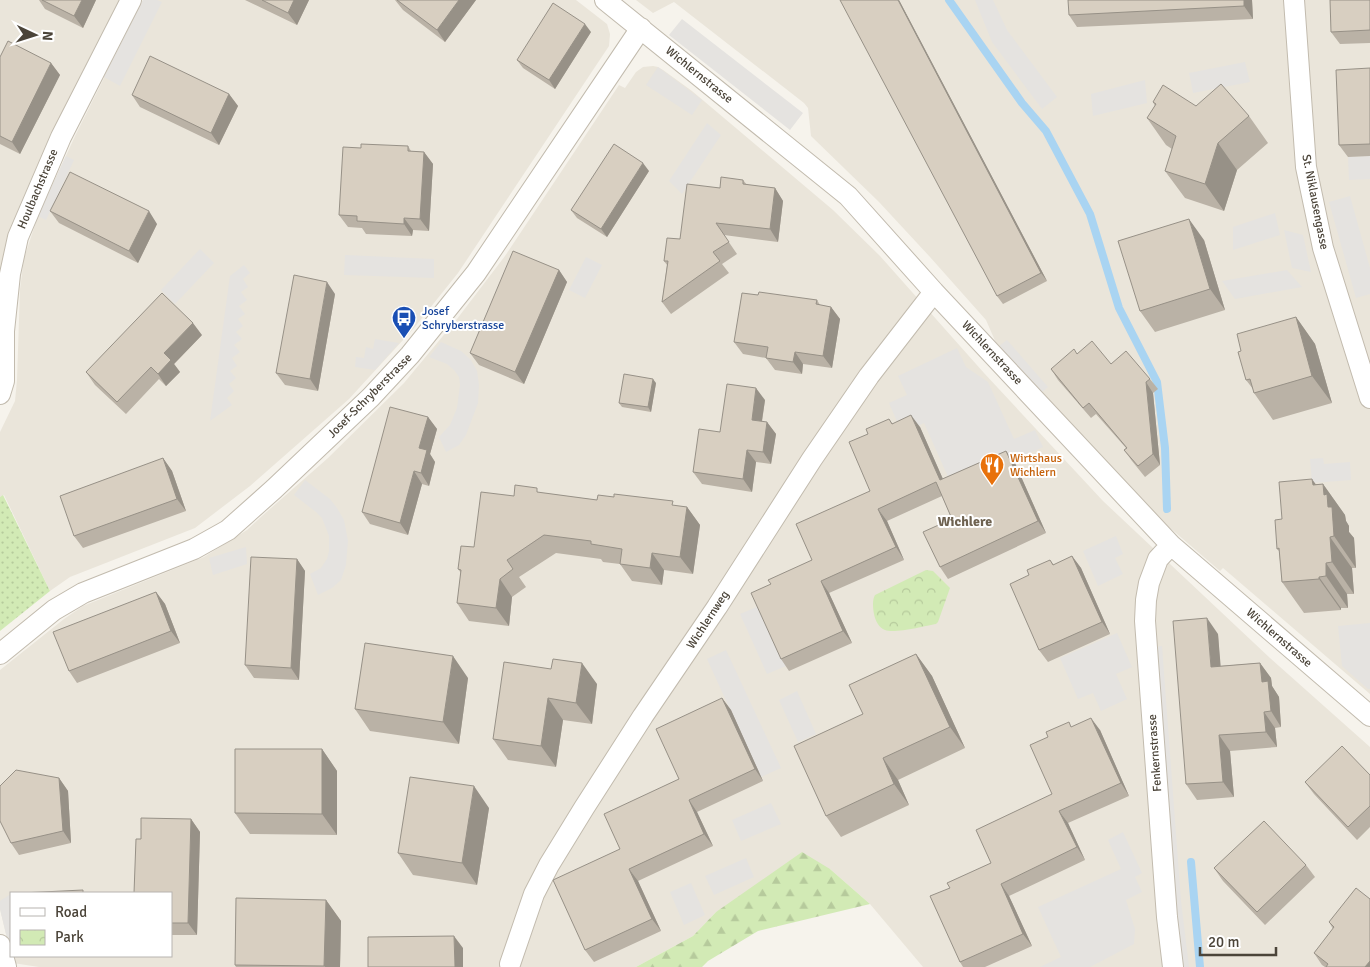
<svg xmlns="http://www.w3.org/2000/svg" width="1370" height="967" font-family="Signika,sans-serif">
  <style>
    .residential { fill: #eae5da }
    .grass { fill: url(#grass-dots) }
    .forest { fill: url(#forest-firs) }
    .park { fill: url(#park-crowns) }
    .parking { fill: #e5e3e0 }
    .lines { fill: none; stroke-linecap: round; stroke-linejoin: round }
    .stream { stroke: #a9d4f2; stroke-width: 8 }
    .minor-casing { stroke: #c2bbae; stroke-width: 22 }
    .minor { stroke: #fff; stroke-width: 20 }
    .wall { fill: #bab2a6 }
    .shaded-wall { fill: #979187 }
    .building { fill: #d8cfc1; stroke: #979187 }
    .labels { text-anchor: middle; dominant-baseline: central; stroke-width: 4; stroke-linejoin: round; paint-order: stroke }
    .street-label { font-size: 12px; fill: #4b4439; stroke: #fff }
    .transit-label { font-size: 12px; fill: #164399; stroke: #fff; text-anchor: start }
    .food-label { font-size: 12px; fill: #c56008; stroke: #fff; text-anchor: start }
    .neighbourhood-label { font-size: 14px; font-weight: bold; fill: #6e6250; stroke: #fff }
  </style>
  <defs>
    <pattern id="grass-dots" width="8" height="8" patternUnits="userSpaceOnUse" patternTransform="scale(1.25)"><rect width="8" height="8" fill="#d2eab5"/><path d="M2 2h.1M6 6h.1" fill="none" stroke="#b6ca9c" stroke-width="1.8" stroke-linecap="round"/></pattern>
    <pattern id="forest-firs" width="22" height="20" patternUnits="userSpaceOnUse" patternTransform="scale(1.25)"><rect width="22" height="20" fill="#d2eab5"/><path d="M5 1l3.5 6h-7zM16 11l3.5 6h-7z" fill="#b6ca9c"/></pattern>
    <pattern id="park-crowns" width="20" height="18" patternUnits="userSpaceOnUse" patternTransform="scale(1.25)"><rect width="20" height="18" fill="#d2eab5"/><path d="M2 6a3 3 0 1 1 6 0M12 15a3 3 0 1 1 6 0" fill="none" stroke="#b6ca9c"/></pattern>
  </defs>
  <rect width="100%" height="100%" fill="#f6f3ec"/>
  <path class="residential" d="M 0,0 L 120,0 L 40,160 L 0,271 Z
    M 143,0 L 576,0 L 607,24 L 610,34 L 609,46 L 458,273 L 414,328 L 349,399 L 250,486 L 195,528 L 70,577 L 50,591 L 4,495 L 0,497 L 0,432 L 15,401 L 17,380 L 20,289 L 24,258 L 38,216 L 76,134 Z
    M 636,0 L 1370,0 L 1370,694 L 1223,568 L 1220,571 L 1169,527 L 1065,421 L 996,343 L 986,320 L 930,257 L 879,202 L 811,136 L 808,108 L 804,103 L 674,2 L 653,13 Z
    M 653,66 L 658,67 L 663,70 L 692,91 L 833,210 L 880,256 L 984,373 L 1103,501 L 1270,658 L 1370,747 L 1370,967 L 923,967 L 870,904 L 830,869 L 716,912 L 693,936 L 636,967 L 39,967 L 13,963 L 11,956 L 171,956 L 171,893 L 11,893 L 11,955 L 0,909 L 0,670 L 64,619 L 83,606 L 204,557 L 247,530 L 262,516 L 328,458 L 404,383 L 457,319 L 505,256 L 619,85 L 625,88 L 636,72 L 643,67 Z"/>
  <path class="grass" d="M 3,495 L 50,591 L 0,631 L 0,497 Z"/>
  <path class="forest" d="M 802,852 L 830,869 L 870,904 L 758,931 L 708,961 L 702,967 L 636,967 L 693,936 L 716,912 Z"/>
  <path class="park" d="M 926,570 L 933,571 L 950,588 L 938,622 L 936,624 C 925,626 894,634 885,630 C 879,628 875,620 874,614 C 873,608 872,600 875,595 Z"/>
  <path class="parking" d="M 143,0 L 157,0 L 162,2 L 120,86 L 104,77 Z
    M 975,0 L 993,0 L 1007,30 L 1057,97 L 1042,109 L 992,42 Z
    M 682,19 L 803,113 L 790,130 L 669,35 Z
    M 1245,62 L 1250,82 L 1193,93 L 1189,73 Z
    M 658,67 L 702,100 L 692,115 L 646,85 Z
    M 1145,80 L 1147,103 L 1093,116 L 1091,94 Z
    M 707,123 L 721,135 L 682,194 L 669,181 Z
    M 66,156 L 74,160 L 46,220 L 38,216 Z
    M 1370,156 L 1370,179 L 1349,180 L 1348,157 Z
    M 1350,196 L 1370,268 L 1370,294 L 1356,298 L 1329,202 Z
    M 1275,213 L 1280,235 L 1233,250 L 1233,227 Z
    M 1284,230 L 1303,235 L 1311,272 L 1292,268 Z
    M 200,249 L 214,263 L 175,304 L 161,290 Z
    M 345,255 L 434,259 L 434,278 L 344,275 Z
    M 586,257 L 602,265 L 585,298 L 569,290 Z
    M 244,265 L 250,273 L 243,279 L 248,287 L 241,292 L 247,300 L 239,306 L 245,314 L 238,319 L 243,326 L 236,332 L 242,339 L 234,345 L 240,352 L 232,358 L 237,366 L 230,371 L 236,378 L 229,384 L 234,391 L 227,398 L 232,405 L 210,421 L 230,276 Z
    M 1287,270 L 1302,287 L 1235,299 L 1222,281 Z
    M 375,339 L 399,343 L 375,370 L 355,367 L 356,357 L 364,358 L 366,347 L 373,349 Z
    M 1007,340 L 1048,387 L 1041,393 L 999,346 Z
    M 441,342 L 461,351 L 471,360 L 477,371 L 479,385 L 478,403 L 466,435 L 459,445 L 446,452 L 439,437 L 450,425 L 457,408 L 460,385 L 459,377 L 454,370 L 447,364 L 429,357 Z
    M 957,348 L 966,367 L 988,382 L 1014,439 L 1035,430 L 1043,447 L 953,488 L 924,423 L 902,433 L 889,403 L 907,395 L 898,376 Z
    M 1323,458 L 1324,464 L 1350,462 L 1351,480 L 1312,483 L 1310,459 Z
    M 305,480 L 330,499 L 337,508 L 344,520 L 348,541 L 346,565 L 341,580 L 332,588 L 318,595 L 310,574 L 321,568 L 327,559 L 329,551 L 329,536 L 322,518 L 316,512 L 294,495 Z
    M 1116,536 L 1123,554 L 1115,558 L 1123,574 L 1098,586 L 1083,551 Z
    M 246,547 L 247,564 L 213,575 L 209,558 Z
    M 759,606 L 786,666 L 767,674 L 740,614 Z
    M 1370,623 L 1370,689 L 1368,689 L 1342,666 L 1338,626 Z
    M 1117,633 L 1132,667 L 1116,674 L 1127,699 L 1101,711 L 1093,693 L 1078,699 L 1060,658 Z
    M 1162,646 L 1181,901 L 1189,967 L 1180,967 L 1154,647 Z
    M 726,650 L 781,768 L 761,777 L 707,659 Z
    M 797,691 L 816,734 L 798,742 L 779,700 Z
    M 771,803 L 781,824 L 741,841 L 732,820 Z
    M 1123,832 L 1142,873 L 1135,877 L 1142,892 L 1126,900 L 1135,929 L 1134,944 L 1090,967 L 1040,967 L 1061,957 L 1038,907 L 1121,869 L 1108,840 Z
    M 746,858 L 754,877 L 714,895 L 705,876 Z
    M 691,883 L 705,915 L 684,925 L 670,892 Z
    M 11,894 L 11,955 L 0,909 L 0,901 Z"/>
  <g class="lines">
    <path class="stream" d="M 949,0 L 1022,103 L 1046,131 L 1090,214 L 1119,308 L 1157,382 L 1165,448 L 1167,509
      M 1191,862 L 1200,967"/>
    <defs>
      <path id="minor" d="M 605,0 L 848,196 L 934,292 L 1171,545 L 1370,716
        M 1294,0 L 1306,167 L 1323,248 L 1370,398
        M 0,394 L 4,381 L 4,331 L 10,274 L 18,237 L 61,137 L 131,0
        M 1171,545 L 1158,559 L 1149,583 L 1146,600 L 1145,621 L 1167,917 L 1173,967
        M 0,654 L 54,610 L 83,593 L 194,549 L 228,530 L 274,489 L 371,397 L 410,355 L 476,273 L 641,28
        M 0,945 L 6,967
        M 510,964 L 534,894 L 549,865 L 584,808 L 643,716 L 717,607 L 812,459 L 869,376 L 934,292"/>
    </defs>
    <use href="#minor" class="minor-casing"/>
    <use href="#minor" class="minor"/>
  </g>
  <path class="wall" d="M 39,0 L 96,0 L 83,28 L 45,9 Z
    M 245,0 L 309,0 L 297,25 Z
    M 395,0 L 476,0 L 445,42 L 403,10 Z
    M 899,0 L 1047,281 L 1003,304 L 997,296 Z
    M 1252,0 L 1253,19 L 1077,27 L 1069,15 Z
    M 1370,0 L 1370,43 L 1340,44 L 1331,32 Z
    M 591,32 L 555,89 L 523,68 L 517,60 Z
    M 0,57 L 51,63 L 60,75 L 20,154 L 0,144 Z
    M 1370,68 L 1370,156 L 1348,157 L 1339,145 Z
    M 229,94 L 238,106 L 219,145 L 140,107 L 132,95 Z
    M 1153,102 L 1196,106 L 1249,116 L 1268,143 L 1237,170 L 1224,211 L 1185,198 L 1165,171 L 1172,149 L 1166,145 L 1147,118 L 1155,106 Z
    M 408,146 L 411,151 L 424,152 L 433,164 L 429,231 L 413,230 L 412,236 L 366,234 L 362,228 L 348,227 L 339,215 L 361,148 Z
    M 649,171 L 607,237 L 577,218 L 571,210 Z
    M 743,180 L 747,185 L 775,188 L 783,201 L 778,242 L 724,235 L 737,254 L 722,264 L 729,273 L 671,314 L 662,302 L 667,265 L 664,261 L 720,188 Z
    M 50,211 L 157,224 L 138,263 L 59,223 Z
    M 1204,240 L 1225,310 L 1155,332 L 1140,311 Z
    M 559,270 L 567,282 L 524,384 L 479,365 L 470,353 Z
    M 335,294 L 318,391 L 285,385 L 276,373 Z
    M 758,295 L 817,300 L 820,305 L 831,307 L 840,319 L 832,368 L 803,364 L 802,374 L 775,370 L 766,358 L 743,354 L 734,342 Z
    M 1296,317 L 1315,344 L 1332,403 L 1273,420 L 1254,393 L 1253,389 L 1246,380 L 1241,351 Z
    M 202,335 L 174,364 L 180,372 L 166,386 L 159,379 L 126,414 L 95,385 L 86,372 Z
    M 1077,354 L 1111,364 L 1150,379 L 1158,389 L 1153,393 L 1160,465 L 1145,477 L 1132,461 L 1124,450 L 1126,448 L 1096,414 L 1091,418 L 1058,380 L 1051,369 Z
    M 656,383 L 651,412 L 622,407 L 619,403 Z
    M 765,400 L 762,422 L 767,422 L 776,434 L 771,464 L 756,462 L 752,492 L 702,484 L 693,472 L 720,432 Z
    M 428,417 L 437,429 L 430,454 L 435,462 L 429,486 L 422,484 L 408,535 L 370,524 L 362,512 Z
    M 889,419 L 892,423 L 920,427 L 943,479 L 1006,451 L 1015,463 L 1046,533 L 948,579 L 940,567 L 952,519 L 942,496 L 887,521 L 904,560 L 829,593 L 852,643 L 789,671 L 781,659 L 771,584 L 812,560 L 870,491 Z
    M 163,458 L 172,471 L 186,511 L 83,548 L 74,536 Z
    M 1316,484 L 1323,484 L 1345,515 L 1346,521 L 1349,526 L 1349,532 L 1354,538 L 1356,568 L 1352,568 L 1354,594 L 1347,594 L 1348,608 L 1341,608 L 1341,610 L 1304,613 L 1282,582 L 1279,551 L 1277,549 L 1282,519 Z
    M 541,493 L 597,500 L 687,507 L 700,525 L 693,574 L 664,570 L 662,585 L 632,581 L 620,564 L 603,562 L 601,559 L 556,553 L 519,577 L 526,587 L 512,597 L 509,626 L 469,621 L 457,603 L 461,573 L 458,569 L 514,496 Z
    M 1072,556 L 1081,568 L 1110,634 L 1048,662 L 1039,650 L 1029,575 L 1050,560 L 1054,565 Z
    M 297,559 L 305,571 L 299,680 L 254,678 L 245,665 Z
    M 156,592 L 165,604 L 180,643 L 77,683 L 69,671 Z
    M 1218,634 L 1220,666 L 1260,663 L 1271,678 L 1272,686 L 1279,697 L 1281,727 L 1275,728 L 1277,747 L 1230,751 L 1234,797 L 1197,800 L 1186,784 Z
    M 916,654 L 932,676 L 965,748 L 898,780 L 909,805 L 841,837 L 826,816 L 863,714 Z
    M 551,669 L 597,684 L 592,724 L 563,720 L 556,767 L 508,760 L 493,739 Z
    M 468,678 L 459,744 L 370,731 L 355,709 Z
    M 722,698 L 731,710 L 763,781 L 697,812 L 713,846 L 638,881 L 661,931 L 594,962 L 585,950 L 620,849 L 679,779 Z
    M 1072,727 L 1100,730 L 1129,796 L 1068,823 L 1085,860 L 1009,896 L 1032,946 L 985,967 L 963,967 L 960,962 L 950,888 L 991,863 L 1052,794 Z
    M 322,749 L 337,771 L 337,835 L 250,834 L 235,813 Z
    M 1370,775 L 1370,827 L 1357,840 L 1314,794 L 1305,782 Z
    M 59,778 L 68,791 L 71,843 L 19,855 L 11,843 Z
    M 489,808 L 477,885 L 413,875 L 398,853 Z
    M 191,819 L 200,832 L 197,935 L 171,935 L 171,893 L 141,839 Z
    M 1306,865 L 1315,877 L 1265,925 L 1223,881 L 1214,868 Z
    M 1370,899 L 1370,967 L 1325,967 L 1322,965 L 1314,953 L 1333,929 L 1329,922 Z
    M 326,900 L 341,921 L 340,967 L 236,967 L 235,965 Z
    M 31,956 L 63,956 L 32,957 Z"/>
  <path class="shaded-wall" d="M 82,0 L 96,0 L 83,28 L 74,16 Z
    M 294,0 L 309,0 L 297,25 L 288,13 Z
    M 459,0 L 476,0 L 445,42 L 437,30 Z
    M 898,0 L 899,0 L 1047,281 L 1041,273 Z
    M 1244,0 L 1252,0 L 1253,19 L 1244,6 Z
    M 585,24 L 591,32 L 555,89 L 549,80 Z
    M 51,63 L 60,75 L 20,154 L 12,142 Z
    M 229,94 L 238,106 L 219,145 L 211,133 Z
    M 1218,143 L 1237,170 L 1224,211 L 1205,184 Z
    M 424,152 L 433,164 L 429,231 L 420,219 Z
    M 643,163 L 649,171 L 607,237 L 601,229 Z
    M 775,188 L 783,201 L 778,242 L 770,229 Z
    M 149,211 L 157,224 L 138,263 L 129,251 Z
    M 404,218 L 413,230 L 412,236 L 404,224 Z
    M 1189,219 L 1204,240 L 1225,310 L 1210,289 Z
    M 559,270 L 567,282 L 524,384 L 515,372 Z
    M 327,282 L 335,294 L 318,391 L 310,379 Z
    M 831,307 L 840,319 L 832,368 L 823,356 Z
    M 1296,317 L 1315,344 L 1332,403 L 1312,376 Z
    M 193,323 L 202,335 L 174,364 L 180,372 L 166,386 L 158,374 L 164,353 Z
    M 795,352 L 803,364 L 802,374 L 793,362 Z
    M 653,379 L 656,383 L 651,412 L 648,407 Z
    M 1146,382 L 1153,393 L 1160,465 L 1153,454 Z
    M 756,388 L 765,400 L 760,433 L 752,420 Z
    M 911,415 L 920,427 L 949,493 L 940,480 Z
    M 428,417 L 437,429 L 430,454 L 435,462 L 429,486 L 421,473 L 419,448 Z
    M 767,422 L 776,434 L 771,464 L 763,452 Z
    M 747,450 L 756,462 L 752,492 L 743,479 Z
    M 1006,451 L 1015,463 L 1046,533 L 1038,521 Z
    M 163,458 L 172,471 L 186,511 L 177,499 Z
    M 414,471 L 422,484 L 408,535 L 400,523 Z
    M 1312,479 L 1327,500 L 1324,495 L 1323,484 L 1345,515 L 1346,521 L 1349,526 L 1349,532 L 1354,538 L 1356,568 L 1334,536 L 1313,485 Z
    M 687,507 L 700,525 L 693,574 L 680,557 Z
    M 878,509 L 887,521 L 904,560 L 896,547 Z
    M 1330,537 L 1352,568 L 1354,594 L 1332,562 Z
    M 652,553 L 664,570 L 662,585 L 650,568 Z
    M 1072,556 L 1081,568 L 1110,634 L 1102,622 Z
    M 297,559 L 305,571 L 299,680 L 291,668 Z
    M 1326,563 L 1347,594 L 1348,608 L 1326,576 Z
    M 1319,577 L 1341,608 L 1341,610 L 1319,579 Z
    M 500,579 L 512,597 L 509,626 L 496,608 Z
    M 821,581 L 829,593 L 852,643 L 843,631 Z
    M 156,592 L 165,604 L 180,643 L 171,631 Z
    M 1207,618 L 1218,634 L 1222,682 L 1211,667 Z
    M 916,654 L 932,676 L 965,748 L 950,727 Z
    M 453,656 L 468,678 L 459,744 L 443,722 Z
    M 582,663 L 597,684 L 592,724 L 576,703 Z
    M 1260,663 L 1271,678 L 1272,686 L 1279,697 L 1281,727 L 1271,711 L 1262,682 Z
    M 548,698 L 563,720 L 556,767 L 541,746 Z
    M 722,698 L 731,710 L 763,781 L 755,769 Z
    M 1264,712 L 1275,728 L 1277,747 L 1266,732 Z
    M 1091,718 L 1100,730 L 1129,796 L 1121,783 Z
    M 1219,735 L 1230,751 L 1234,797 L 1223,782 Z
    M 322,749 L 337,771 L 337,835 L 322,814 Z
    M 883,758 L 898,780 L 909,805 L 894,784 Z
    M 59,778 L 68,791 L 71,843 L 63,831 Z
    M 474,786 L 489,808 L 477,885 L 462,863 Z
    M 689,800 L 697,812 L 713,846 L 704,834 Z
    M 1059,811 L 1068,823 L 1085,860 L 1077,847 Z
    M 191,819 L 200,832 L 197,935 L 188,923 Z
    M 629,869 L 638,881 L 661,931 L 652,919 Z
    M 1001,884 L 1009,896 L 1032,946 L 1023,934 Z
    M 326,900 L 341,921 L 340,967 L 325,967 L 324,966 Z
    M 454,936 L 463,948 L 463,967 L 455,967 Z
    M 1370,961 L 1370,967 L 1365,967 Z"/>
  <path class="building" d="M 42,0 L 82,0 L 74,16 Z
    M 262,0 L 294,0 L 288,13 Z
    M 397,0 L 459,0 L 437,30 Z
    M 840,0 L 898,0 L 1041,273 L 997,296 Z
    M 1068,0 L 1244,0 L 1244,6 L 1069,15 Z
    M 1330,0 L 1370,0 L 1370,30 L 1331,32 Z
    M 553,3 L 585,24 L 549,80 L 517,60 Z
    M 8,41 L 51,63 L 12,142 L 0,136 L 0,57 Z
    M 150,56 L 229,94 L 211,133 L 132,95 Z
    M 1370,68 L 1370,144 L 1339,145 L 1336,70 Z
    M 1221,84 L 1249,116 L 1218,143 L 1205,184 L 1165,171 L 1176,136 L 1147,118 L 1156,104 L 1153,102 L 1163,85 L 1196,106 Z
    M 361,144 L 408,146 L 408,151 L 424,152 L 420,219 L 404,218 L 404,224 L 357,221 L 357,216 L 339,215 L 343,147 L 361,148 Z
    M 614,144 L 643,163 L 601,229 L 571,210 Z
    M 70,172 L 149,211 L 129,251 L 50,211 Z
    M 721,177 L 743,180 L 743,184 L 775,188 L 770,229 L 716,223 L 729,242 L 713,252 L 720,261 L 662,302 L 668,261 L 664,261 L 667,238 L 680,239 L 687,184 L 720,188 Z
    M 1189,219 L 1210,289 L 1140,311 L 1118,241 Z
    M 513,251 L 559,270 L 515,372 L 470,353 Z
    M 294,275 L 327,282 L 310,379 L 276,373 Z
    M 759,292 L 817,300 L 816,304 L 831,307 L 823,356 L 795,352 L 793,362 L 766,358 L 768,347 L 734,342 L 742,293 L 758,295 Z
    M 162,293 L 193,323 L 164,353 L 171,360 L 158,374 L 151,367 L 117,402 L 86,372 Z
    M 1296,317 L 1312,376 L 1254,393 L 1250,379 L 1246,380 L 1238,352 L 1241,351 L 1237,334 Z
    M 1092,341 L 1111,364 L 1126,351 L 1150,379 L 1146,382 L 1153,454 L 1138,466 L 1124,450 L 1127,448 L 1089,403 L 1083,408 L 1051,369 L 1074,349 L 1077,354 Z
    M 624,374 L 653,379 L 648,407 L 619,403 Z
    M 727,384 L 756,388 L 752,420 L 767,422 L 763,452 L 747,450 L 743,479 L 693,472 L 699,429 L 720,432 Z
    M 390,407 L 428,417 L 419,448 L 427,450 L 421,473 L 414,471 L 400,523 L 362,512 Z
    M 911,415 L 940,480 L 1006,451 L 1038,521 L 940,567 L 923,532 L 952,519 L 936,482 L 878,509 L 896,547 L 821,581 L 843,631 L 781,659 L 751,593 L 771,584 L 768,580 L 812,560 L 796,524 L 870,491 L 849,442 L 868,434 L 866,429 L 889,419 L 892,424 Z
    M 163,458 L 177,499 L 74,536 L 60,496 Z
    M 1312,479 L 1313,485 L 1323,484 L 1324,495 L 1327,494 L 1328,507 L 1332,507 L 1334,536 L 1330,537 L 1332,562 L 1326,563 L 1326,576 L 1319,577 L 1319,579 L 1282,582 L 1279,548 L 1277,549 L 1275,520 L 1282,519 L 1279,482 Z
    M 515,485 L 537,488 L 537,492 L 597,500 L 598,495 L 614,497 L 614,494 L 673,501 L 672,505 L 687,507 L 680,557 L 652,553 L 650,568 L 620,564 L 622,549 L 591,544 L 591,541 L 544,535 L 507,560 L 513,569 L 500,579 L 496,608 L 457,603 L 461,570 L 458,569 L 461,546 L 474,547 L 481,492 L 514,496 Z
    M 1072,556 L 1102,622 L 1039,650 L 1010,584 L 1029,575 L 1027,570 L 1050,560 L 1053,565 Z
    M 251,557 L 297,559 L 291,668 L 245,665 Z
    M 156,592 L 171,631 L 69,671 L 53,632 Z
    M 1207,618 L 1211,667 L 1260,663 L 1262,682 L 1268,681 L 1271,711 L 1264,712 L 1266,732 L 1219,735 L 1223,782 L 1186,784 L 1173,621 Z
    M 365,643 L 453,656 L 443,722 L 355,709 Z
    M 916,654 L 950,727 L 883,758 L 894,784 L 826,816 L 794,746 L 863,714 L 849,685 Z
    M 553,659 L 582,663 L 576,703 L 548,698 L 541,746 L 493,739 L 504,662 L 551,669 Z
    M 722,698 L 755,769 L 689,800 L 704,834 L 629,869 L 652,919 L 585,950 L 553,880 L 620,849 L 604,814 L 679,779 L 656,729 Z
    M 1091,718 L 1121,783 L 1059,811 L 1077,847 L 1001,884 L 1023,934 L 960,962 L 930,896 L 950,888 L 947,883 L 991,863 L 976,830 L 1052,794 L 1030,745 L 1048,737 L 1046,732 L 1069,722 L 1071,727 Z
    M 1342,746 L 1370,775 L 1370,806 L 1348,827 L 1305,782 Z
    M 235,749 L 322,749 L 322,814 L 235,813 Z
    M 16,770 L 59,778 L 63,831 L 11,843 L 0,821 L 0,786 Z
    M 410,777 L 474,786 L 462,863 L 398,853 Z
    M 141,818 L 191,819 L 188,923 L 171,923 L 171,893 L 134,893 L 136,839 L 141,839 Z
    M 1264,821 L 1306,865 L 1257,912 L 1214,868 Z
    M 1356,888 L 1370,899 L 1370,961 L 1365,967 L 1326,967 L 1328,964 L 1314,953 L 1334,927 L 1329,922 Z
    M 83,890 L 83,893 L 21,893 Z
    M 236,898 L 326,900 L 324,966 L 235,965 Z
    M 454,936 L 455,967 L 368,967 L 368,937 Z"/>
  <defs>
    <symbol id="bus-pin" viewBox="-11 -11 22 30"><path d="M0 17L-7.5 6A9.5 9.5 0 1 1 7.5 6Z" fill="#1a4fb4" stroke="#fff"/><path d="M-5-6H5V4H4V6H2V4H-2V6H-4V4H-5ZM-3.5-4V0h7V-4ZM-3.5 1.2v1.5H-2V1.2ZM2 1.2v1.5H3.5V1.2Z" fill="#fff"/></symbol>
    <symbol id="restaurant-pin" viewBox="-11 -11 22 30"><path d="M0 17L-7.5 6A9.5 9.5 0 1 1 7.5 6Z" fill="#e8710a" stroke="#fff"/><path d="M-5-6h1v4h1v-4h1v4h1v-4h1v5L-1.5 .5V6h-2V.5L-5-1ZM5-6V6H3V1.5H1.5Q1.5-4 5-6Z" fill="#fff"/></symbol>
  </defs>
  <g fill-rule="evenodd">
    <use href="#bus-pin" x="390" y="304" width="28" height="38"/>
    <use href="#restaurant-pin" x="978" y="451" width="28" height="38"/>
  </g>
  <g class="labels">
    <g class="street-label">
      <text transform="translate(699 75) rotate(39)">Wichlernstrasse</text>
      <text transform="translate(38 189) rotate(-67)">Houlbachstrasse</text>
      <text transform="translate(1315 202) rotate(79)">St. Niklausengasse</text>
      <text transform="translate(992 353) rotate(47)">Wichlernstrasse</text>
      <text transform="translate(370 396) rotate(-45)">Josef-Schryberstrasse</text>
      <text transform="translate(708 620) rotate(-57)">Wichlernweg</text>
      <text transform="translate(1279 638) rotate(41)">Wichlernstrasse</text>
      <text transform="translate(1155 753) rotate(-94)">Fenkernstrasse</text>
    </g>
    <g class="transit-label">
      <text x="422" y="311">Josef<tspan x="422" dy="14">Schryberstrasse</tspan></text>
    </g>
    <g class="food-label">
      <text x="1010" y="458">Wirtshaus<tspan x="1010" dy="14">Wichlern</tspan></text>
    </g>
    <g class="neighbourhood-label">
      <text x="965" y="521">Wichlere</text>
    </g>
  </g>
  <rect x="10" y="892" width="162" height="65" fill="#ffffff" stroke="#b7b4b0"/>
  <rect x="20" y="908" width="25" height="8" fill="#ffffff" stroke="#b7b4b0"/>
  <text x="55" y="917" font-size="15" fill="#4b4439">Road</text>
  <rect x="20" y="930" width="25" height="15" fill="url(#park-crowns)" stroke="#b7b4b0"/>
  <text x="55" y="942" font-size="15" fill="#4b4439">Park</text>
  <g transform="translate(35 35) rotate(94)" stroke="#ffffff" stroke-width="4" paint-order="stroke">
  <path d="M0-4L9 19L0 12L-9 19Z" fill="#4b4439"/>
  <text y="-8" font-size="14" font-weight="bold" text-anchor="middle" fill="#4b4439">N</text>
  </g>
  <path d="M1200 947v8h76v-8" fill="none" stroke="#4b4439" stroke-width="2.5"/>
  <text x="1208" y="947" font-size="15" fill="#4b4439" stroke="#ffffff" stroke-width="4" paint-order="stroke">20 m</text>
</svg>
